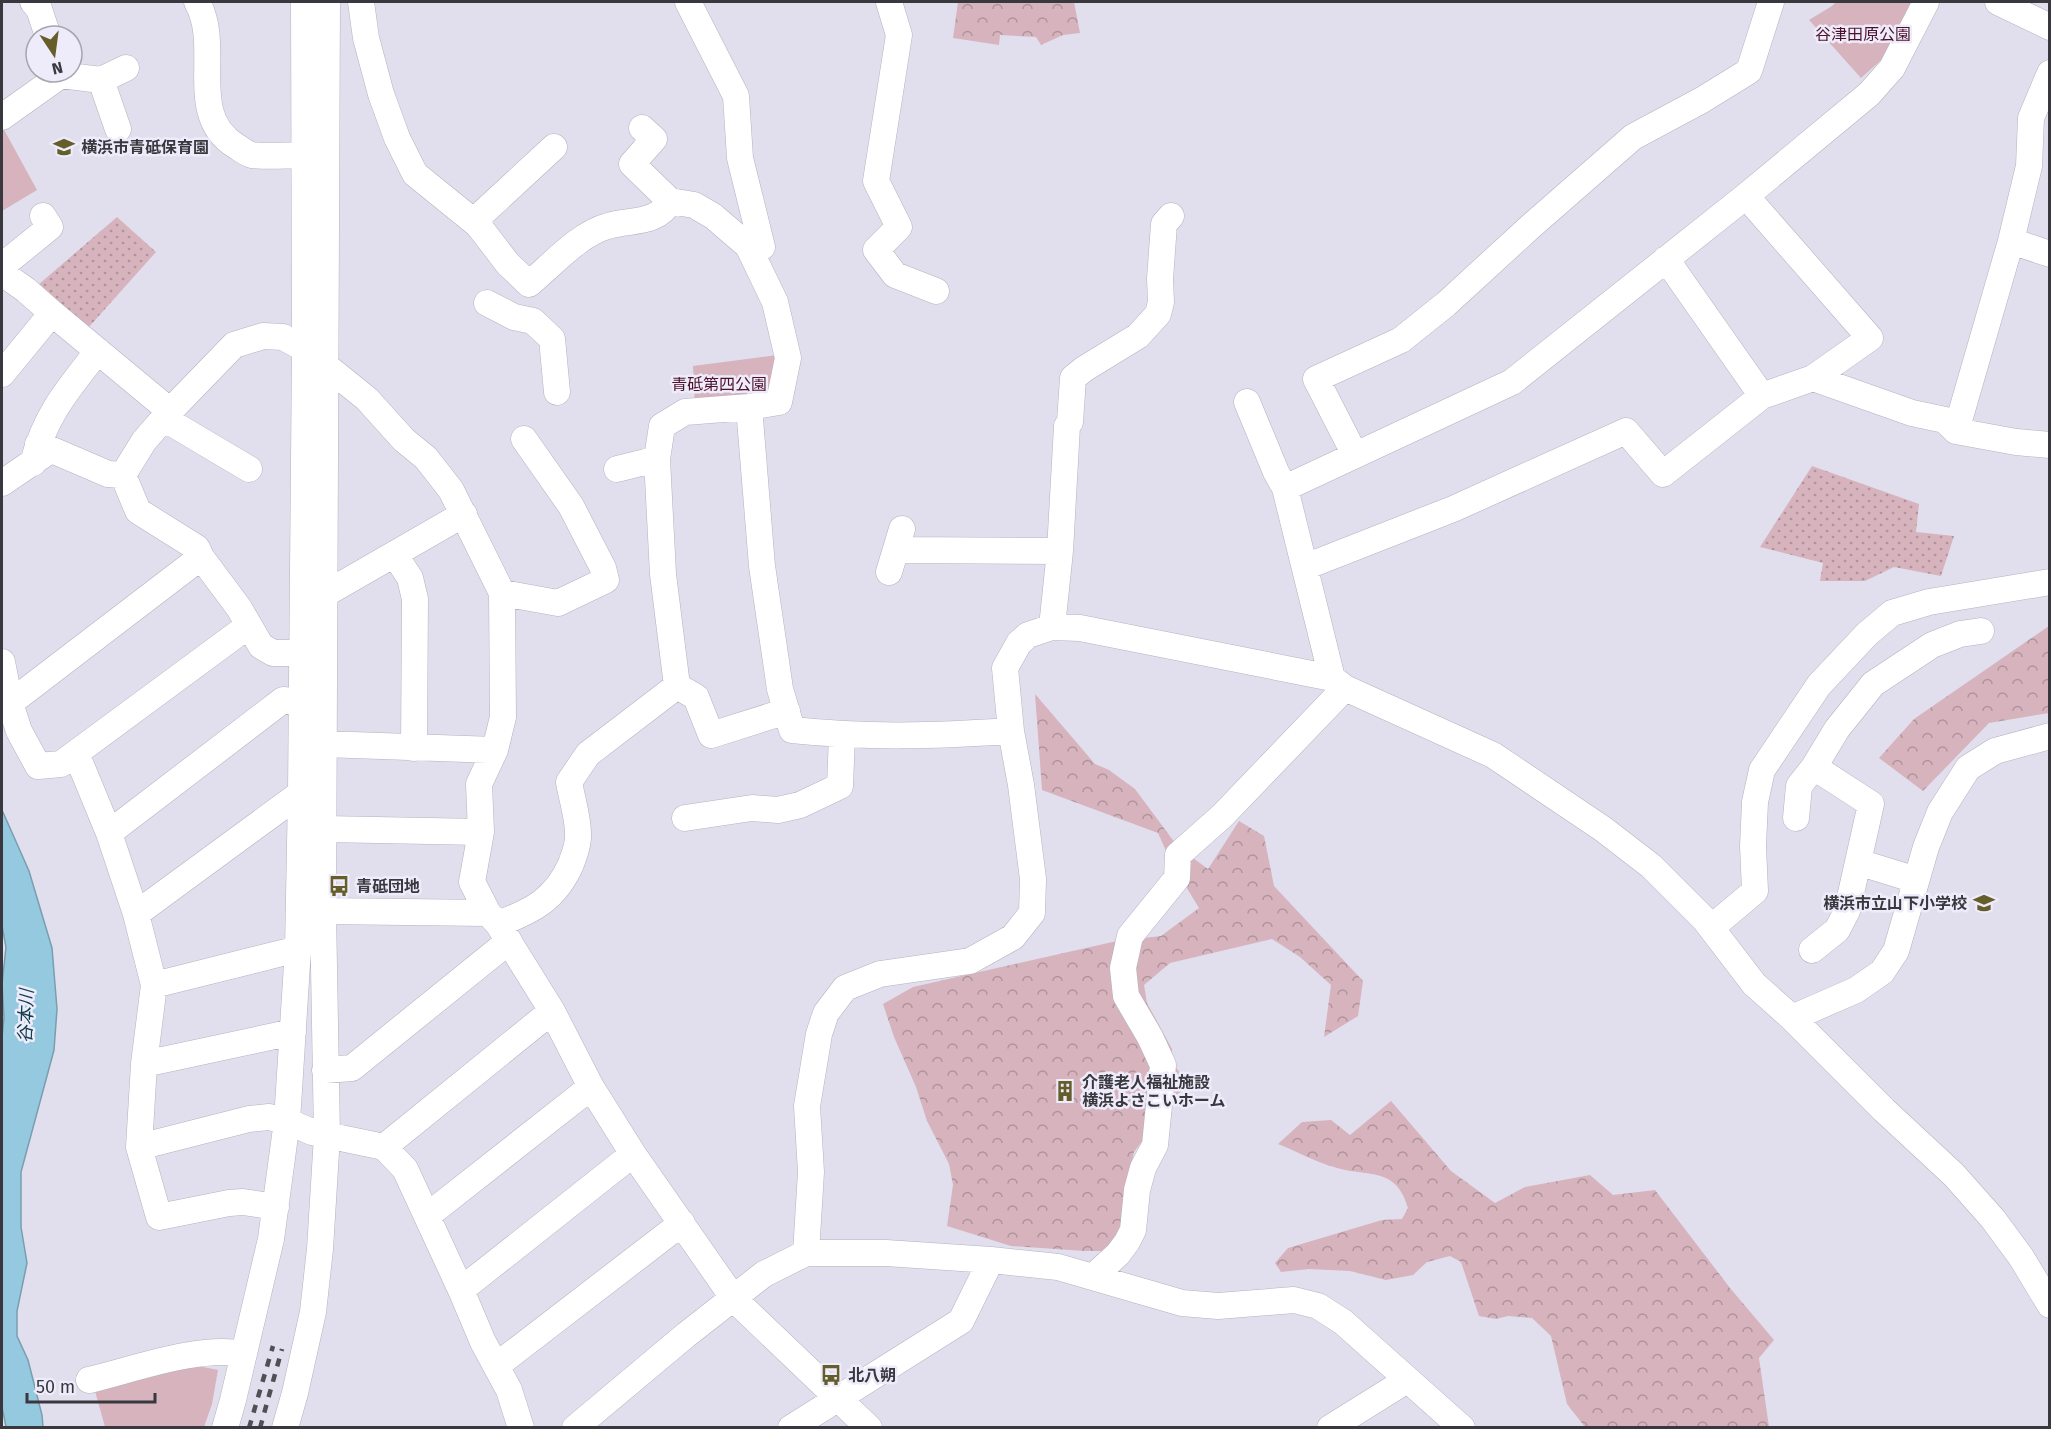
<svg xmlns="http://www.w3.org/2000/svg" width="2051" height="1429" font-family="'Fira Sans','Noto Sans JP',sans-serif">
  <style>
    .grass { fill: url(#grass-dots) }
    .forest { fill: url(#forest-crowns) }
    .green { fill: #d7b3bd }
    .water { fill: #94c9df; stroke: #799eaf; stroke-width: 1.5 }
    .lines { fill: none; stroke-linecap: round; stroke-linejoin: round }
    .minor-casing { stroke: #b4b2bf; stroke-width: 27 }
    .minor { stroke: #fff; stroke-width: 26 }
    .rail { stroke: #504f56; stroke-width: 4.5; stroke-dasharray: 8 8; stroke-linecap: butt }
    .labels { text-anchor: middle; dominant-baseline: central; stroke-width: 5; stroke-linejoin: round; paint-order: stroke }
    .park-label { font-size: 16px; fill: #4e112a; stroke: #eeecfa }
    .poi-label { font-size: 16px; font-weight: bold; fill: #39383e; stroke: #eeecfa; text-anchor: start }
    .water-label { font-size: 18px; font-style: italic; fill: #0f3d4e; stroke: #eeecfa }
  </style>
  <defs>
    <pattern id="grass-dots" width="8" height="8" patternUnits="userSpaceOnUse" patternTransform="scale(1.5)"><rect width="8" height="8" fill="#d7b3bd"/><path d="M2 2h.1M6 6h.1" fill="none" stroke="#af939b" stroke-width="1.8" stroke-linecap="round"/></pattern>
    <pattern id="forest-crowns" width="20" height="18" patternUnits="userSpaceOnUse" patternTransform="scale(1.5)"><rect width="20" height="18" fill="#d7b3bd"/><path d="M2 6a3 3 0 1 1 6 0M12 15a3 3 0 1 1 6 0" fill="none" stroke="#af939b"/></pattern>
  </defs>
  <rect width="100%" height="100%" fill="#e1dfed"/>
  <path class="grass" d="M 117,217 L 156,252 L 88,328 L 38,285 Z
    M 1812,466 L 1919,504 L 1916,532 L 1954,536 L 1941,576 L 1894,567 L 1865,581 L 1820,581 L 1823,563 L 1760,547 Z"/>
  <path class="forest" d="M 958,2 L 1074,2 L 1080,33 L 1063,35 L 1041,45 L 1036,37 L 1000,35 L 999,45 L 953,38 Z
    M 2049,626 L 2049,713 L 1989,723 L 1923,791 L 1879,758 L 1914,719 Z
    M 1035,694 L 1095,764 L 1109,770 L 1135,789 L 1178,847 L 1208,869 L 1239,821 L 1264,836 L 1274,886 L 1363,981 L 1358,1016 L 1324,1037 L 1331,985 L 1300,957 L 1272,939 L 1170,963 L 1144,985 L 1147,1003 L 1172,1049 L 1172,1063 L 1188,1082 L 1134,1152 L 1123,1203 L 1127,1226 L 1110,1251 L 1084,1251 L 1011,1246 L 947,1226 L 953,1185 L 949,1164 L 927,1121 L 916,1087 L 894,1037 L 883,1004 L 913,987 L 1117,941 L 1161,936 L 1199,908 L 1171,862 L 1158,833 L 1042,790 Z
    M 1391,1101 L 1451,1171 L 1495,1203 L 1525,1187 L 1590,1175 L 1613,1195 L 1655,1190 L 1730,1288 L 1774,1340 L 1759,1358 L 1769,1427 L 1585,1427 L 1567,1404 L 1551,1336 L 1532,1318 L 1508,1316 L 1496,1319 L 1479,1316 L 1461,1262 L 1450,1256 L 1427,1262 L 1413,1275 L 1386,1280 L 1350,1271 L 1309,1269 L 1281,1272 L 1275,1263 L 1288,1248 L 1382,1220 L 1402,1219 L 1408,1208 C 1396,1165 1367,1178 1334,1167 C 1315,1162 1296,1151 1278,1144 L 1302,1122 L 1331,1120 L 1350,1135 Z"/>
  <path class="green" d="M 1836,2 L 1916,2 L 1889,53 L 1861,78 L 1809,20 L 1832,6 Z
    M 2,126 L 37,190 L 2,211 Z
    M 778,355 L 776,395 L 695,408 L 693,366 Z
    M 183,1363 L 218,1370 L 212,1404 L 204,1427 L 105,1427 L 95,1391 Z"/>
  <path class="water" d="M 2,810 L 29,871 L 52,948 L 57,1009 L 54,1050 L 21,1172 L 21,1227 L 27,1263 L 17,1311 L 17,1336 L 28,1360 L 42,1415 L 43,1427 L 6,1427 L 2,1407 L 2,1037 L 4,1018 L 2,984 L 6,947 L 2,926 Z"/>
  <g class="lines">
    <defs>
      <path id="minor" d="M 33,2 L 39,9 L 48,36
        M 197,2 C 223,47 185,115 236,146 C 241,149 247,154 252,155 C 268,157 287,155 303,155
        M 361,2 L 366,38 L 381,94 L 397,138 L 415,174 L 478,225 L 508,264 L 529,284 C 551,266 580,233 608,226 C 630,219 657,225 670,201
        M 688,2 L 736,96 L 740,158 L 762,247
        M 889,2 L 899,35 L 876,181 L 899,227 L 876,250 L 895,275 L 936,291
        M 1998,2 L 2050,27
        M 61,75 L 101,80 L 118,129
        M 101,80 L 126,68
        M 2,117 L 61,75 L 60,72
        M 474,221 L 554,147
        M 2011,241 L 2050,254
        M 1666,259 L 1762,396
        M 2,266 L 50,227 L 43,216
        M 2,273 L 26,290 L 52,313 L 170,411
        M 487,303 L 514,317 L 533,321 L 552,339 L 557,392
        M 2,374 L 52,313
        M 1813,378 L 1912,413 L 1945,420 L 1956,431 L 2011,241 L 2029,166 L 2031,118 L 2050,73
        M 1247,402 L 1276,472 L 1285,488 L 1332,678
        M 749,407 L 762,566 L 780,689 L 792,730 C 868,738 935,736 1011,731
        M 163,418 L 249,469
        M 1956,431 L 2016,442 L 2050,445
        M 38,444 L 108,474 L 123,475
        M 1355,455 L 1316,379 L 1401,340 L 1446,304 L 1530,227 L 1633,137 L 1702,100 L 1749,71 L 1771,2
        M 33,463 C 45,415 68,389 98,351
        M 617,469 L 657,459
        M 2,483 L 46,453
        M 1285,488 L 1512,382 L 1746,196 L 1869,94 L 1892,68 L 1926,2
        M 898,550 L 1060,551
        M 395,555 L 410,578 L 415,599 L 414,748
        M 1305,567 L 1453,509 L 1626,431 L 1663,474 L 1762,396 L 1813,378 L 1870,338 L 1746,196
        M 889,572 L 902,529
        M 502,593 L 558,603 L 606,580 L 603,568 L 571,506 L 524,439
        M 325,594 L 464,514
        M 1052,627 L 1060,551 L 1067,426 L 1070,422 L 1073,378 L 1084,369 L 1138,336 L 1158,314 L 1161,302 L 1160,279 L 1164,224 L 1171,216
        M 302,653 L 273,653 L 261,646 L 239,608 L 201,557 L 197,548 L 138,511 L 123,475 L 144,441 L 170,411 L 234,345 L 263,336 L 283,337 L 305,349 L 367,399 L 404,440 L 426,458 L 451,490 L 502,593 L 503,717 L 495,750 L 479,784 L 481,832 L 472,882 L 488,913
        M 2,662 L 10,703 L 19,731 L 38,766 L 61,764 L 248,626
        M 677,686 L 696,697 L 711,735 L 787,711
        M 10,703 L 201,557
        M 324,744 L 495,750
        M 76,753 L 109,833 L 136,914 L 154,985 L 144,1064 L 139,1147 L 159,1217 L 229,1203 L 243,1202 L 276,1207
        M 685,818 L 752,808 L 778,810 L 800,805 L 840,786 L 842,735
        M 1796,818 L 1799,786 L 1814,767 L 1837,729 L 1873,684 L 1932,645 L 1960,634 L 1981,631
        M 324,829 L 481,832
        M 109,833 L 283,700 L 302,702
        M 1858,862 L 1916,880
        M 323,911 L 488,913 L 498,924 L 552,1011 L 591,1087 L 633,1154 L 734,1299 L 869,1428
        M 136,914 L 301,793
        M 498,924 C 532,911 555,900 571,864 C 574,855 578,847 578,837 C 579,820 572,800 569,782 L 588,754 L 677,686 L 663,574 L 657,459 L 662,426 L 685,412 L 749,407 L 779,402 L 788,358 L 775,302 L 748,246 L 713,216 L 694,205 L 670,201 L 632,164 L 654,139 L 642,128
        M 1711,928 L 1755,891 L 1753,846 L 1755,802 L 1762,770 L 1819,685 L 1867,634 L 1892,613 L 1929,602 L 2050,582
        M 1812,950 L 1837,930 L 1847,911 L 1871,804 L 1814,767
        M 154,985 L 298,949
        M 1792,1018 L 1856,990 L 1882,972 L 1896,951 L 1926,847 L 1940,812 L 1968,768 L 1995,751 L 2050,736
        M 144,1064 L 293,1032
        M 325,1070 L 352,1068 L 509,941
        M 139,1147 L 249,1119 L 269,1117 L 287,1121 L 312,1132 L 384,1147 L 405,1169 L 461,1290 L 483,1342 L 509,1390 L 521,1428
        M 384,1147 L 552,1011
        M 427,1216 L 591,1087
        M 806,1253 L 886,1253 L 991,1260 L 1058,1267 L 1182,1303 L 1218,1306 L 1294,1300 L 1318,1306 L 1343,1322 L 1462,1428
        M 1094,1276 L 1118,1254 L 1127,1242 L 1133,1230 L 1137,1190 L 1143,1168 L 1155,1145 L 1163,1065 L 1150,1037 L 1126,996 L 1123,968 L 1130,936 L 1177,878 L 1178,855 L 1222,816 L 1345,688
        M 461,1290 L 633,1154
        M 496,1366 L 682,1223
        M 89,1380 C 135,1369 199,1345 244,1354
        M 225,1428 L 233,1400 L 271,1239 L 287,1121 L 298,949 L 301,793 L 305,349 L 304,2
        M 285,1428 L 295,1393 L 313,1312 L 320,1249 L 327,1136 L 323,911 L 327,2
        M 575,1428 L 686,1335 L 764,1274 L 806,1253 L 811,1172 L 807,1106 L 819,1034 L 826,1013 L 845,988 L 880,974 L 970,961 L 1013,937 L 1032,913 L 1033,879 L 1021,785 L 1011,731 L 1005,668 L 1019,643 L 1028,635 L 1052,627 L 1080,628 L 1332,678 L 1345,688 L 1493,755 L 1603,829 L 1651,866 L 1705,920 L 1754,984 L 1792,1018 L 1884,1110 L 1954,1175 L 1993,1219 L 2021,1257 L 2050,1305
        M 791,1428 L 961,1321 L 991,1260
        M 1330,1428 L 1407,1380"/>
    </defs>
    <use href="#minor" class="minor-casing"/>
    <use href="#minor" class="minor"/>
    <path class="rail" d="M 249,1428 L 273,1346
      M 260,1428 L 282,1349"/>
  </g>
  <defs>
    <symbol id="school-bare" viewBox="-9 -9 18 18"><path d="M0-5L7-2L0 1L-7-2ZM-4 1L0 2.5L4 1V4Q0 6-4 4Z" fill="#655d2a" stroke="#eeecfa" stroke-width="2.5" paint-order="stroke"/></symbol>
    <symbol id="bus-bare" viewBox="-9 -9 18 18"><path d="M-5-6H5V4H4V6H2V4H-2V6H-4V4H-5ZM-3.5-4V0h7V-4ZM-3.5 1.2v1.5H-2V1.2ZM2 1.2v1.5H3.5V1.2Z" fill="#655d2a" stroke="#eeecfa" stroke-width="2.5" paint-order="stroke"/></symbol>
    <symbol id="building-bare" viewBox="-9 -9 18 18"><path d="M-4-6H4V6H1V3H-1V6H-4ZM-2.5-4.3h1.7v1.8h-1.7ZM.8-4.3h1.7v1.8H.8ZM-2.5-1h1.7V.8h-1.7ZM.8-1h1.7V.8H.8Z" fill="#655d2a" stroke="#eeecfa" stroke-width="2.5" paint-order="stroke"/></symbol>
  </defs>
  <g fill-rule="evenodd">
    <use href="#school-bare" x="49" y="132" width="30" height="30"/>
    <use href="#bus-bare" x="324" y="871" width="30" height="30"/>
    <use href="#school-bare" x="1969" y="888" width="30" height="30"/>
    <use href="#building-bare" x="1050" y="1076" width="30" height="30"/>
    <use href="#bus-bare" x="816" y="1360" width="30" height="30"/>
  </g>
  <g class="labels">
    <g class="park-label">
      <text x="1863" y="34">谷津田原公園</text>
      <text x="719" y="384">青砥第四公園</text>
    </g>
    <g class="poi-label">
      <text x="81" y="147">横浜市青砥保育園</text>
      <text x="356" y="886">青砥団地</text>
      <text x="1967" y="903" text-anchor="end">横浜市立山下小学校</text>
      <text x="1082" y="1082">介護老人福祉施設<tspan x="1082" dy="18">横浜よさこいホーム</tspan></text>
      <text x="848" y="1375">北八朔</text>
    </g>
    <g class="water-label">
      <text transform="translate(26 1016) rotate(-88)">谷本川</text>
    </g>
  </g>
  <rect width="2051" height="1429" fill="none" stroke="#39383e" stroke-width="6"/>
  <g transform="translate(54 54) rotate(167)"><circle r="28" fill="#eeecfa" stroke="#a6a4af" stroke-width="1.5"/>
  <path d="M0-4.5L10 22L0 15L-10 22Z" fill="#655d2a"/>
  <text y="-9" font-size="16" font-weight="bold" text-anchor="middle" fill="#39383e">N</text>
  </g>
  <path d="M27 1393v9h128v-9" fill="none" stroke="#39383e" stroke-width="3"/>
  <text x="36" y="1393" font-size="18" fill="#39383e" stroke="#eeecfa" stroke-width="4.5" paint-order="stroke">50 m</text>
</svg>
